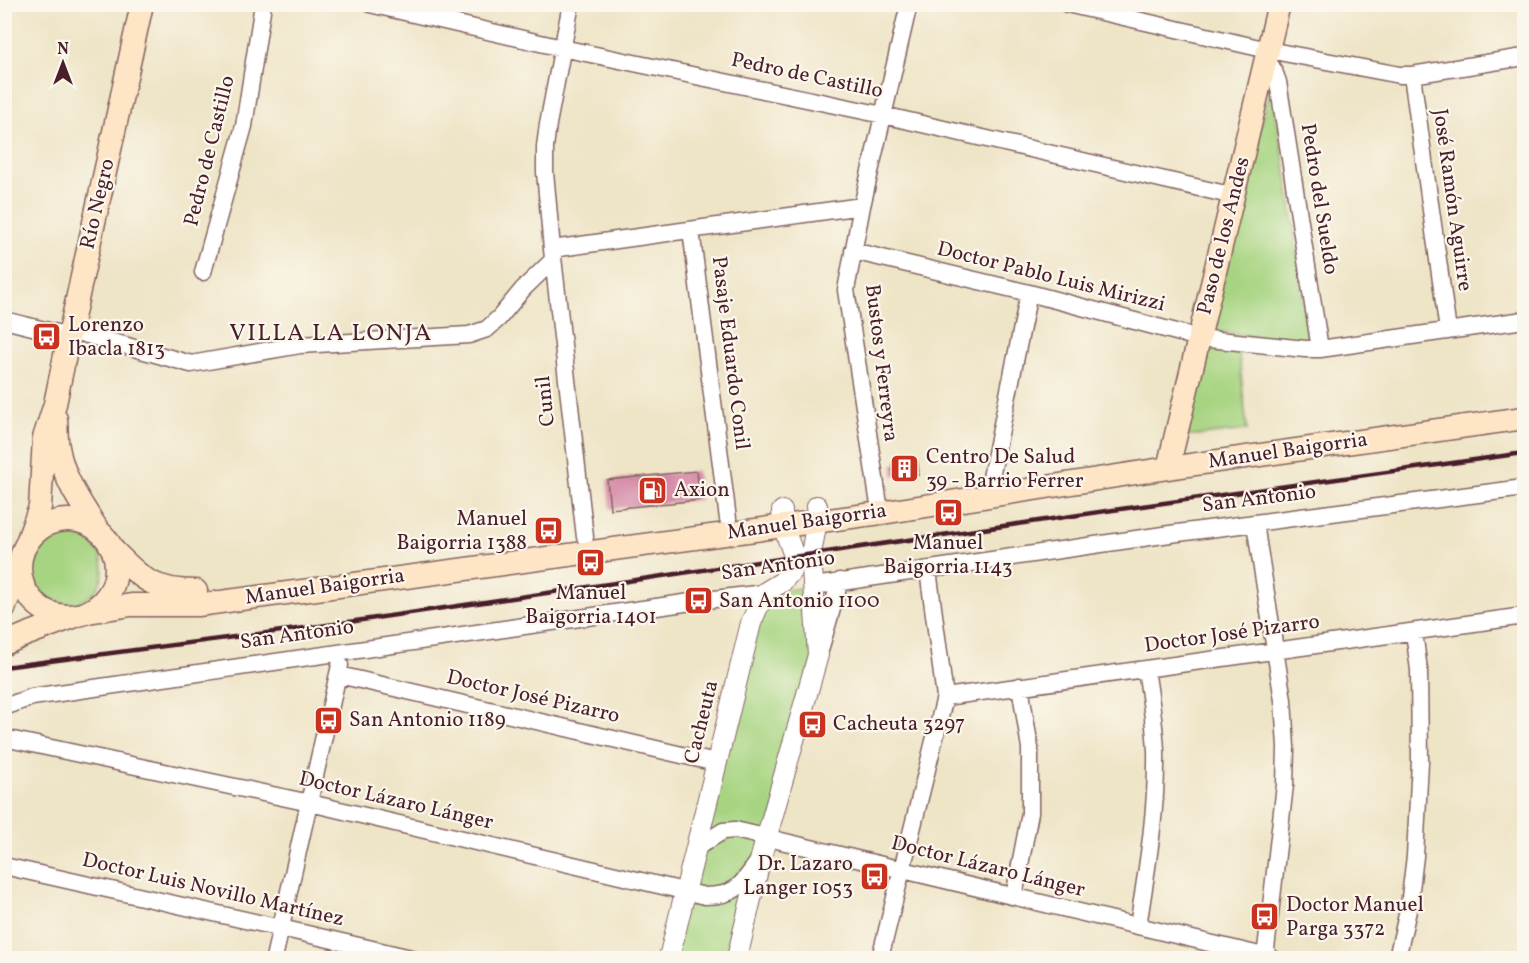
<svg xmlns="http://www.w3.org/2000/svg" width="1529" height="963" font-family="Vollkorn,serif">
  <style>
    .green { fill: #a7d481; stroke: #787a56; stroke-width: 1.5 }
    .building { fill: #d68aa8 }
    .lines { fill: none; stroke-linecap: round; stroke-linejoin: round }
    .minor-casing { stroke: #836461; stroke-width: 19 }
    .tertiary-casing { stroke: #836461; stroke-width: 22 }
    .secondary-casing { stroke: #836461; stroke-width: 25 }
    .minor { stroke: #fff; stroke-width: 16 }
    .tertiary { stroke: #fff; stroke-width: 20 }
    .secondary { stroke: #fde5c5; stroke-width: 22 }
    .rail { stroke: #4a1f2b; stroke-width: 4.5 }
    .labels { text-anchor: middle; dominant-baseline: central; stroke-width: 4.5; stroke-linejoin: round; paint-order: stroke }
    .street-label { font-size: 21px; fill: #4a1f2b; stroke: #fbf7ec }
    .poi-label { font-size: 21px; fill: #4a1f2b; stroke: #fbf7ec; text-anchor: start }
    .quarter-label { font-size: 24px; letter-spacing: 1.5px; fill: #4a1f2b; stroke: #fbf7ec }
  </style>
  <rect width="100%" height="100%" fill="#fbf7ec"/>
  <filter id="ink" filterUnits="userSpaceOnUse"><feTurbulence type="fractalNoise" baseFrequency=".0167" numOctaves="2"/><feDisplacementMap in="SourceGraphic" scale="12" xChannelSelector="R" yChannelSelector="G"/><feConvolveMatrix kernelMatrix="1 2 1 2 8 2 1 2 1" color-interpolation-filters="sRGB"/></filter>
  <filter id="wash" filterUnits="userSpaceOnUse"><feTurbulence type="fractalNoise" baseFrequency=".008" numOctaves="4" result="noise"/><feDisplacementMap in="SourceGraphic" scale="24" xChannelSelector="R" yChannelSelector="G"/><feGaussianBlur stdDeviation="1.35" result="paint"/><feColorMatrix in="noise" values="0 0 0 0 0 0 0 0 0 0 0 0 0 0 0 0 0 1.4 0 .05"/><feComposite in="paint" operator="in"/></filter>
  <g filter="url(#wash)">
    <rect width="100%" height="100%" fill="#eee4c6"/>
    <path class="green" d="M 1271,84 L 1290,197 L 1308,338 L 1302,342 L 1211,331 Z
      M 1238,346 L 1247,430 L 1183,437 L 1208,349 Z
      M33 569a35 35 0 1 1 70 0a35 35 0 1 1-70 0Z
      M 814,586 L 818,640 L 737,958 L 669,958 L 764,593 Z"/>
    <g id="blocks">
      <path class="building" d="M 918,462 L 919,475 L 893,477 L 892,464 Z
        M 697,471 L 700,500 L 610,509 L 607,480 Z"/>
    </g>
  </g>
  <g filter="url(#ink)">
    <use href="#blocks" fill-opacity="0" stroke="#836461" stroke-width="1.5"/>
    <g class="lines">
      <defs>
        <path id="minor" d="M 370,4 L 562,48 L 883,115 L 1234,196
          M 571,4 L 548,124 L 545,147 L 545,172 L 552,249 L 585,537
          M 1067,4 L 1268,50 L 1400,75 L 1412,75 L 1524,57
          M 1266,58 L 1274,71 L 1278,82 L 1320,349
          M 1412,75 L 1448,331
          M 691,230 L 728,519
          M 552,249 L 862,206
          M 853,251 L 1029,293 L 1199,338 L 1305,349 L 1320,349 L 1524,320
          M 203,272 L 244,126 L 263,4
          M 4,320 L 69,336
          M 70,330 L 191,364 L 300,345 L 469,335 L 487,329 L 499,318 L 523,289 L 553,260
          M 987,497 L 1029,293
          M 881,513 L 878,498 L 846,290 L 862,206 L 909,4
          M 1255,524 L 1283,700 L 1286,747 L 1285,785 L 1265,958
          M 814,586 L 1170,534 L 1524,488
          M 820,650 L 840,581
          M 339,675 L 716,763
          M 945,697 L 1524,616
          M 4,707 L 32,697 L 698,601 L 764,593
          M 4,738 L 310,803 L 705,896 C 737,896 742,884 759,860
          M 696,848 L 723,831 L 735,830 L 1272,958
          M 4,866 L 281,928 L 411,958
          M 1014,896 L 1030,813 L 1030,748 L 1020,686
          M 1138,926 C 1147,869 1157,811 1156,752 C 1155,724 1150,696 1146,669
          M 274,958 L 340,665
          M 880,958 L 945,697 L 928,570
          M 1397,958 L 1409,906 L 1415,856 L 1420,762 L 1419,670 L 1414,632"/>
        <path id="tertiary" d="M 669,958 L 751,623 L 764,593 L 782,582 L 792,570 L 793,553 L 783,526 L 782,511
          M 737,958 L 761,857 L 818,655 L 811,554 L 818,515 L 817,506"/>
        <path id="secondary" d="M 56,419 C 57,428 56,438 58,447 C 63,478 81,504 98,530
          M 1168,468 L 1279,4
          M20 568a48 48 0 1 1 96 0a48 48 0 1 1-96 0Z
          M 27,542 L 40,507 L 44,438 L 55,404 L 69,336 L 142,4
          M 113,550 C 141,579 154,591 196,591
          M 4,609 L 20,567
          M 88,612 L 131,605 L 198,605 L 881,513 L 1168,468 L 1524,418
          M 4,644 L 25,635 L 73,617"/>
      </defs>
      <use href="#minor" class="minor-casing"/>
      <use href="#tertiary" class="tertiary-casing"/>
      <use href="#secondary" class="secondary-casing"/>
      <use href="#minor" class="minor"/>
      <use href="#tertiary" class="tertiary"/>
      <use href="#secondary" class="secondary"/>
      <path class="rail" d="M 4,667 L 335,624 L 1106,511 L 1524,453"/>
    </g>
  </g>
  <defs>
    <symbol id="bus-square" viewBox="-11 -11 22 22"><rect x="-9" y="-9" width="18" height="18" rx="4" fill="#c8321e" stroke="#fbf7ec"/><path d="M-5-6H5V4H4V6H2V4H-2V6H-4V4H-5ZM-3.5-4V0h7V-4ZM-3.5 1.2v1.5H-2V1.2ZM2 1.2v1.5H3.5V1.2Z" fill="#fff"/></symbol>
    <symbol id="building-square" viewBox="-11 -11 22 22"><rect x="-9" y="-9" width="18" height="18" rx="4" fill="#c8321e" stroke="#fbf7ec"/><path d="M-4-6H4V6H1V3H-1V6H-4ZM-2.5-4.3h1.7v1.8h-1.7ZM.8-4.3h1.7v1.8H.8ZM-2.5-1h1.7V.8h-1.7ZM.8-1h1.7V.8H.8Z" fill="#fff"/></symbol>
    <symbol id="fuel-square" viewBox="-11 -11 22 22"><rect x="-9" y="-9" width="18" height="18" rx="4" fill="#c8321e" stroke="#fbf7ec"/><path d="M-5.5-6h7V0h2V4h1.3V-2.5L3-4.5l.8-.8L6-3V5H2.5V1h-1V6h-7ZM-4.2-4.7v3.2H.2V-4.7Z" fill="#fff"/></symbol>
  </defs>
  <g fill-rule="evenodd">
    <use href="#bus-square" x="30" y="320" width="33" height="33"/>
    <use href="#building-square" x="888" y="452" width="33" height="33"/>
    <use href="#fuel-square" x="636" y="474" width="33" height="33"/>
    <use href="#bus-square" x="932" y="496" width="33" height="33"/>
    <use href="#bus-square" x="532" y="514" width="33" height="33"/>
    <use href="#bus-square" x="574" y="546" width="33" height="33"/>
    <use href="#bus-square" x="682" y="584" width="33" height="33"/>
    <use href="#bus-square" x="312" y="704" width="33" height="33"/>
    <use href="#bus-square" x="796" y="708" width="33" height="33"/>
    <use href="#bus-square" x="858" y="860" width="33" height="33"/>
    <use href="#bus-square" x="1248" y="900" width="33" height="33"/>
  </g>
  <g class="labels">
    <g class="street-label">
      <text transform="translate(807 76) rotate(12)">Pedro de Castillo</text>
      <text transform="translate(210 151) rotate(-76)">Pedro de Castillo</text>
      <text transform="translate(1319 199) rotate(81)">Pedro del Sueldo</text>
      <text transform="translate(1452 200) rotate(82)">José Ramón Aguirre</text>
      <text transform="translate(98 204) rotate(-77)">Río Negro</text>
      <text transform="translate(1224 236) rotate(-76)">Paso de los Andes</text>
      <text transform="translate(1051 277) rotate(14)">Doctor Pablo Luis Mirizzi</text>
      <text transform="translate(730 353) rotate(83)">Pasaje Eduardo Conil</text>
      <text transform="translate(881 363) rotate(83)">Bustos y Ferreyra</text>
      <text transform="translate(546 401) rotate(-96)">Cunil</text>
      <text transform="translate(1288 451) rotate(-8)">Manuel Baigorria</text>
      <text transform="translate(1259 499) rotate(-7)">San Antonio</text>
      <text transform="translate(807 522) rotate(-8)">Manuel Baigorria</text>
      <text transform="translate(778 566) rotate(-8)">San Antonio</text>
      <text transform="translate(325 587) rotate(-8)">Manuel Baigorria</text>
      <text transform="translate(1232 634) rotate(-8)">Doctor José Pizarro</text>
      <text transform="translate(297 635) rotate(-8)">San Antonio</text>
      <text transform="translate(533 697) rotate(13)">Doctor José Pizarro</text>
      <text transform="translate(702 722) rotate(-76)">Cacheuta</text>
      <text transform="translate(396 801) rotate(13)">Doctor Lázaro Lánger</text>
      <text transform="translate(988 867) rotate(14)">Doctor Lázaro Lánger</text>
      <text transform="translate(213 890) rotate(13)">Doctor Luis Novillo Martínez</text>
    </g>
    <g class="poi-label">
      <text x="68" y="325">Lorenzo<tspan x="68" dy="24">Ibacla 1813</tspan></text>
      <text x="926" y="457">Centro De Salud<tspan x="926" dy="24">39 - Barrio Ferrer</tspan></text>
      <text x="674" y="490">Axion</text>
      <text x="527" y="519" text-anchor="end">Manuel<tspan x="527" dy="24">Baigorria 1388</tspan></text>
      <text x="948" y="543" text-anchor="middle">Manuel<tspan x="948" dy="24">Baigorria 1143</tspan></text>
      <text x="591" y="593" text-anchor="middle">Manuel<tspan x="591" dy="24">Baigorria 1401</tspan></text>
      <text x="719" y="601">San Antonio 1100</text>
      <text x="349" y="720">San Antonio 1189</text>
      <text x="833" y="724">Cacheuta 3297</text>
      <text x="853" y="864" text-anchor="end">Dr. Lazaro<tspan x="853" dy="24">Langer 1053</tspan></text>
      <text x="1286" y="905">Doctor Manuel<tspan x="1286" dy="24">Parga 3372</tspan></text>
    </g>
    <g class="quarter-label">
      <text x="331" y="334">VILLA LA LONJA</text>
    </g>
  </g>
  <rect width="1529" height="963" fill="none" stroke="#fbf7ec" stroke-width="24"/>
  <g transform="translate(63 63)" stroke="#fbf7ec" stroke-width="4.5" paint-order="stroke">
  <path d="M0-4.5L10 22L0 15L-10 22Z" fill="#4a1f2b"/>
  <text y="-9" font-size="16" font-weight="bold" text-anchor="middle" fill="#4a1f2b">N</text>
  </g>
</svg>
